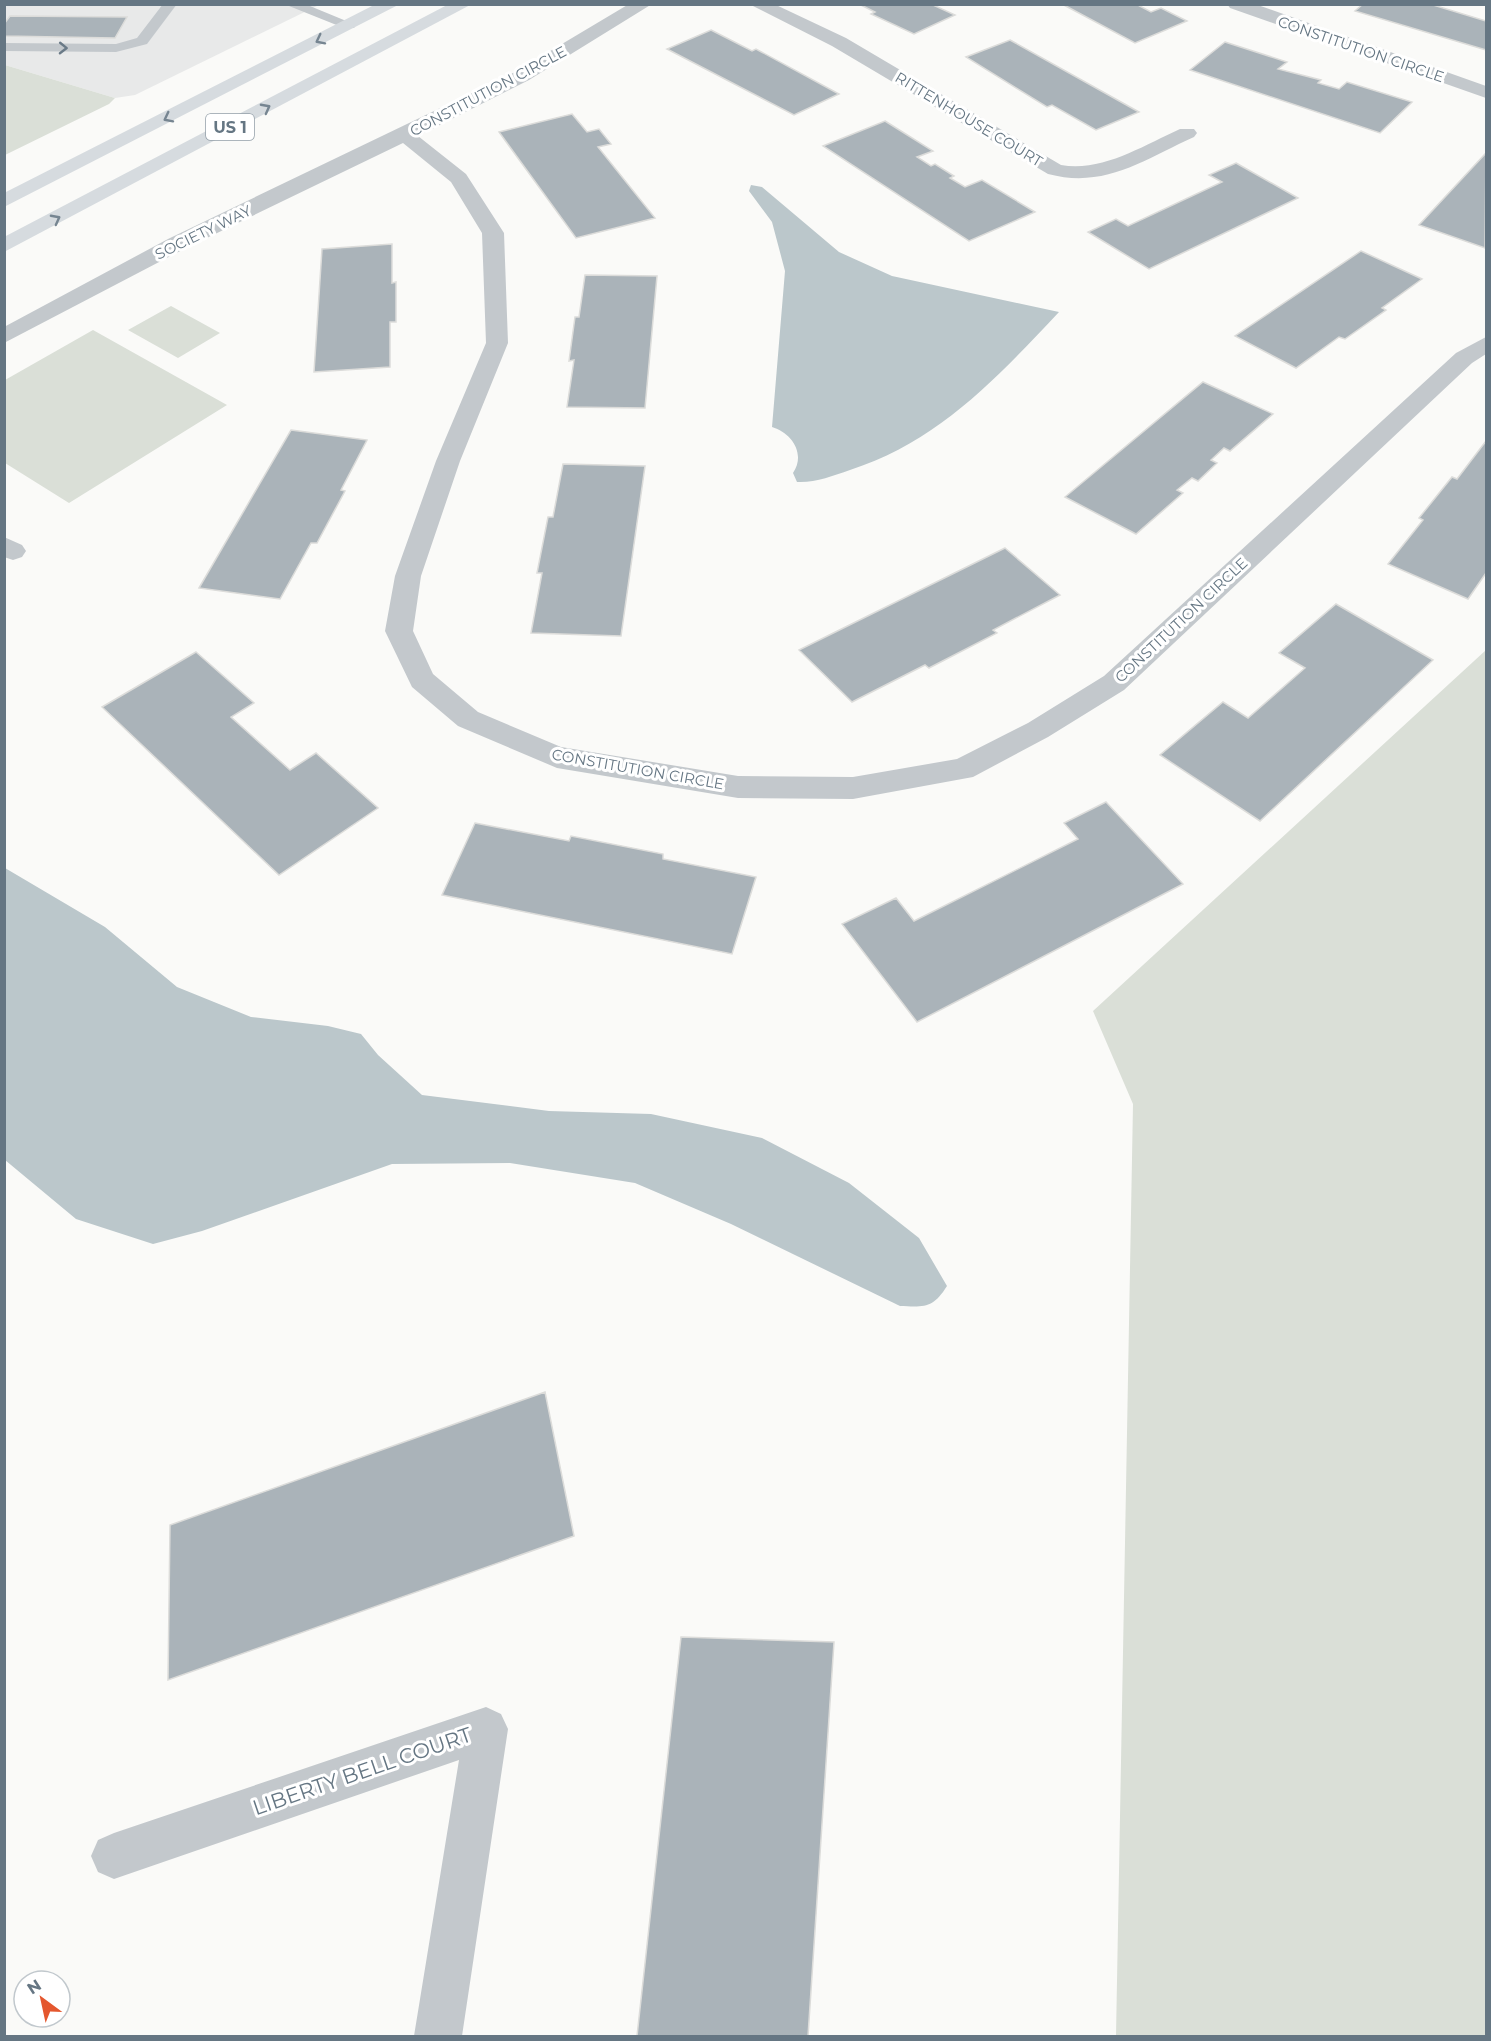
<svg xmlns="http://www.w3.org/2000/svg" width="1491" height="2041" font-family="Montserrat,sans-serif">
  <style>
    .built { fill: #e8e9e9 }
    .green { fill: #dadfd7 }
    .water { fill: #bbc7cb }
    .building { fill: #aab3b9; stroke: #dcdcda; stroke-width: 1.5 }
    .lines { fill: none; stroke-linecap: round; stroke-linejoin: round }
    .service { fill: #c3c8cc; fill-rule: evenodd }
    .minor { fill: #c3c8cc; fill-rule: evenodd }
    .trunk { fill: #d6dbdf; fill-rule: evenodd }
    .oneway { stroke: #768591 }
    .oneway2 { stroke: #6a7a87 }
    .labels { text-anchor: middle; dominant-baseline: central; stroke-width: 6; stroke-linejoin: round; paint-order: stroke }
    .far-street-label { font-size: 15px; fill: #657683; stroke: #fff }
    .shield { fill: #fff; stroke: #939fa8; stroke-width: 1.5 }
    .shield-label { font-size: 16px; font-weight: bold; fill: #657683 }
    .near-street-label { font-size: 21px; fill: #657683; stroke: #fff }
  </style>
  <rect width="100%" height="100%" fill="#fafaf8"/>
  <path class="built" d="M 4,5 L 319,5 L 135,95 L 115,98 L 5,65 Z"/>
  <path class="green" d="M 5,65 L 115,98 L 109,104 L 5,155 Z
    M 171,306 L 220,333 L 178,358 L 128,330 Z
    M 93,330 L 227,405 L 69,503 L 5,463 L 5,380 Z
    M 1486,650 L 1486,2036 L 1116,2036 L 1133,1104 L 1093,1011 Z"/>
  <path class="water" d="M 751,185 L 762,187 L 839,252 L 892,276 L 1059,312 C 997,378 938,442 850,470 C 832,476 815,483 797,482 L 793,473 C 806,454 792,433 772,427 L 785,271 L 772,222 L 749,191 Z
    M 5,868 L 105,927 L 177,987 L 251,1017 L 328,1026 L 361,1034 L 378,1055 L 422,1095 L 549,1111 L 651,1114 L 762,1138 L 849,1183 L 919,1238 L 947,1286 C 933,1308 926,1307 900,1306 L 731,1224 L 635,1183 L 510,1163 L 392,1164 L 202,1231 L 153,1244 L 76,1219 L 5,1160 Z"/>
  <path class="building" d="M 859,4 L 931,4 L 955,15 L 914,34 L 871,14 L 875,12 Z
    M 1062,4 L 1136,4 L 1151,12 L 1161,8 L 1187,21 L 1135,43 Z
    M 1363,4 L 1430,4 L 1486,21 L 1486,50 L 1355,11 Z
    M 10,16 L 127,17 L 115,38 L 4,36 L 4,24 Z
    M 711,30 L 752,51 L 756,49 L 839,94 L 794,115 L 667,49 Z
    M 1010,40 L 1139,112 L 1096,130 L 1052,105 L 1047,107 L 966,57 Z
    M 1225,42 L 1287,62 L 1278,69 L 1321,80 L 1318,83 L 1339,89 L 1347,82 L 1412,102 L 1380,133 L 1190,70 Z
    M 572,114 L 587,132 L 599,129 L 611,144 L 598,147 L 655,218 L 576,238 L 499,132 Z
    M 885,121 L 933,151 L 917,157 L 931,166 L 935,164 L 954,176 L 950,178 L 965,187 L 982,180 L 1035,212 L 969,241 L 823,146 Z
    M 1486,153 L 1485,248 L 1419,225 Z
    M 1236,163 L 1298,198 L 1149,269 L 1088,232 L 1116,219 L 1128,226 L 1222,182 L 1209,175 Z
    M 392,244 L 392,283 L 396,282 L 396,322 L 390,322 L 390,367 L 314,372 L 322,249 Z
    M 1361,251 L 1422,279 L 1382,308 L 1386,310 L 1345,339 L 1339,337 L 1296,368 L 1235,336 Z
    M 585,275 L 657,276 L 645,408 L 567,407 L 574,360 L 569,361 L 575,317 L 579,317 Z
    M 1203,382 L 1273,414 L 1230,451 L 1224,448 L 1211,460 L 1217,463 L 1198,481 L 1192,478 L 1177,490 L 1183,493 L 1136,534 L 1065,497 Z
    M 291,430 L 367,440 L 341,490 L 345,491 L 317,543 L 311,543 L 280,599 L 199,588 Z
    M 1486,441 L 1486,573 L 1468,599 L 1388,564 L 1423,520 L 1419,518 L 1452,477 L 1457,479 Z
    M 563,464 L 645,466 L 621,636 L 531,633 L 542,573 L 537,573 L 548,517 L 553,517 Z
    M 1005,548 L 1060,595 L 993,630 L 997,633 L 929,668 L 925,665 L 852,702 L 799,650 Z
    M 1336,604 L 1433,660 L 1260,821 L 1160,755 L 1223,702 L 1248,718 L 1305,668 L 1279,653 Z
    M 196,652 L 254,703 L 231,717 L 290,770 L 316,753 L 378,808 L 279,875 L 102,707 Z
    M 1106,802 L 1183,884 L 917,1022 L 842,924 L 896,898 L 914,921 L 1078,839 L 1064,823 Z
    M 475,823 L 569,841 L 571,836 L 663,854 L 663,859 L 756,877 L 732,954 L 442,895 Z
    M 545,1392 L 574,1536 L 168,1680 L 170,1525 Z
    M 681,1637 L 834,1642 L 808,2036 L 637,2036 Z"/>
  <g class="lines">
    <path class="service" d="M 163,4 L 177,4 L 147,44 L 116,52 L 4,51 L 4,43 L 116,44 L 137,38 Z
      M 284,4 L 305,4 L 356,25 L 354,28 L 344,28 Z"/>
    <path class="minor" d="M 629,4 L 652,4 L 529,80 L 418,136 L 466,174 L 504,233 L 508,343 L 460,461 L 421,576 L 413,631 L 433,674 L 478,712 L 561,747 L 738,776 L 853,777 L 957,759 L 1028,723 L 1104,676 L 1456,353 L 1486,337 L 1486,354 L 1472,363 L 1124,690 L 1048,737 L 973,777 L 853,799 L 738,798 L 557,768 L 458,726 L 412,687 L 385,631 L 395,576 L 436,461 L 486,343 L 482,233 L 451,182 L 403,143 L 184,249 L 4,343 L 4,327 L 168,239 L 515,72 Z
      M 749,4 L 774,4 L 846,38 L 1061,165 C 1103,172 1142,146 1180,129 L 1194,129 L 1197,133 L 1194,137 C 1143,160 1105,189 1048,174 L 832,46 Z
      M 1227,4 L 1255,4 L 1486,86 L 1486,98 L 1230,8 Z
      M 4,537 L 22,545 L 26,551 L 22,557 L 13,560 L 4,557 Z
      M 486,1707 L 501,1714 L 508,1729 L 462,2036 L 414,2036 L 459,1760 L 114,1879 L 98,1872 L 91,1856 L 98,1840 L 114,1833 Z"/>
    <path class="trunk" d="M 376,4 L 400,4 L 4,207 L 4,193 Z
      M 449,4 L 472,4 L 4,252 L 4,237 Z"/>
  </g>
  <defs><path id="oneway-chevron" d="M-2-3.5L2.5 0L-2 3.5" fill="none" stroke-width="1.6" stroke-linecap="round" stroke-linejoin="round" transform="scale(1.5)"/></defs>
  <g class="oneway">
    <use href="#oneway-chevron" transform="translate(320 40) rotate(153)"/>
    <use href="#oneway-chevron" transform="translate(266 108) rotate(-28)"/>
    <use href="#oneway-chevron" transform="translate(168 118) rotate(153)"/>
    <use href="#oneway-chevron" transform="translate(56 219) rotate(-28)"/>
  </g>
  <use class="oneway2" href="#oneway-chevron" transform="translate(63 48) rotate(1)"/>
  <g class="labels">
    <g class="far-street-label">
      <text transform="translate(1361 49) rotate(19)">CONSTITUTION CIRCLE</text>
      <text transform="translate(488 91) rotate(-28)">CONSTITUTION CIRCLE</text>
      <text transform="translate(969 119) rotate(31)">RITTENHOUSE COURT</text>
      <text transform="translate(203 232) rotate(-26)">SOCIETY WAY</text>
      <text transform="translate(1181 620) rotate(-43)">CONSTITUTION CIRCLE</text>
      <text transform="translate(638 769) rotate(10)">CONSTITUTION CIRCLE</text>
    </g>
    <rect class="shield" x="206" y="114" width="48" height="26" rx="4.5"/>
    <g class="shield-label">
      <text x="230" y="127">US 1</text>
    </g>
    <g class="near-street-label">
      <text transform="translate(362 1771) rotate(-19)">LIBERTY BELL COURT</text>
    </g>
  </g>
  <rect width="1491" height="2041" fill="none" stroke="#657683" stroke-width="12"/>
  <g transform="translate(42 1999) rotate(327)"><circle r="28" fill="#ffffff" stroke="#c1c8cd" stroke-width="1.5"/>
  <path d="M0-4.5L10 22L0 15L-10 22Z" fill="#e4572e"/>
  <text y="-9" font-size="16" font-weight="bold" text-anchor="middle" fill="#657683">N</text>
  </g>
</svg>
